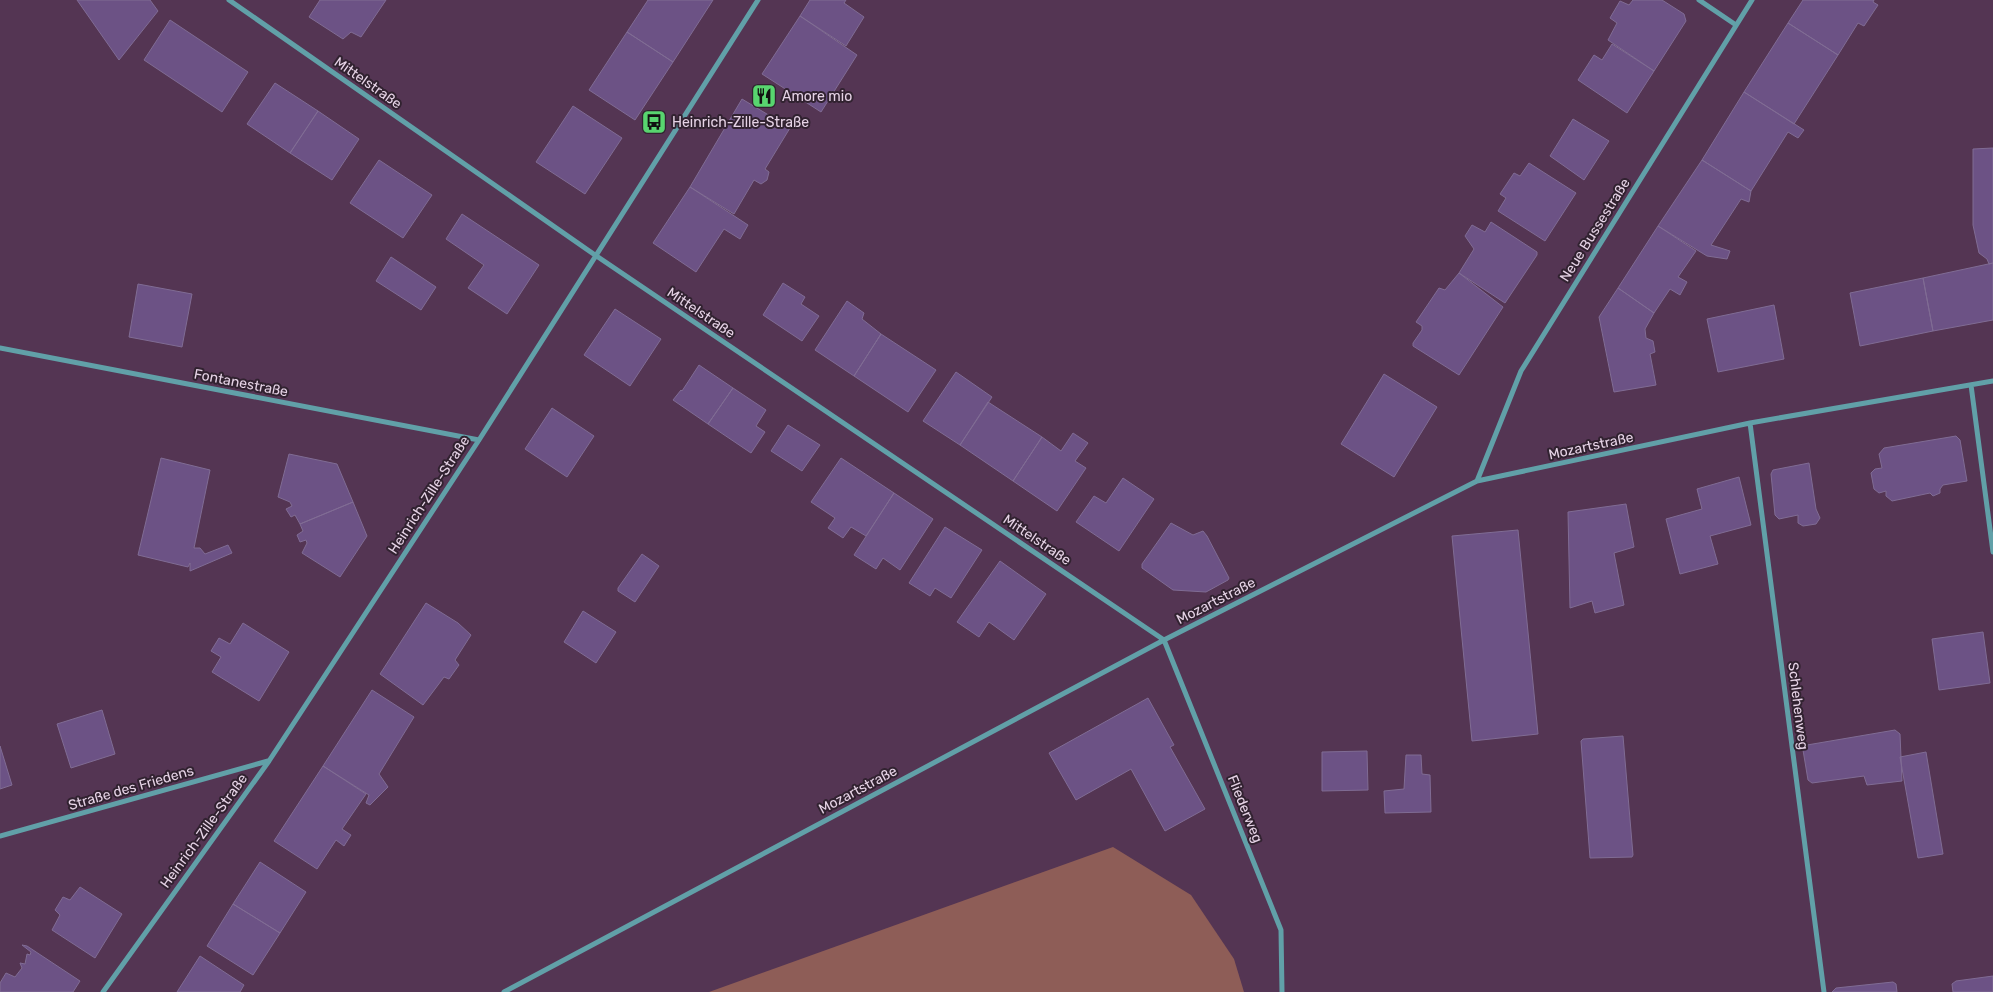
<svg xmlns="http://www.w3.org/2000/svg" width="1993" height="992" font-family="Rubik,sans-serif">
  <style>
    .green { fill: #8e5d57 }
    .building { fill: #6c5285; stroke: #806c94 }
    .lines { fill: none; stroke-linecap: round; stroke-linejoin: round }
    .street { stroke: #61a0a8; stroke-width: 5 }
    .labels { text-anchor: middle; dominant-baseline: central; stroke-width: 4; stroke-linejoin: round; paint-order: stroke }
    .street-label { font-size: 14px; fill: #e6d3e6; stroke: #312230 }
    .poi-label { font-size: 14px; fill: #e6d3e6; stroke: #312230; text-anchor: start }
  </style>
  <rect width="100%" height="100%" fill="#543553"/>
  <path class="green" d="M 1113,847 L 1191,895 L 1234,959 L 1244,992 L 709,992 Z"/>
  <path class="building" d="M 77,0 L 150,0 L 158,11 L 119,60 Z
    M 320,0 L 386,0 L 361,37 L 351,32 L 343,39 L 309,17 Z
    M 648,0 L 713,0 L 673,62 L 627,32 Z
    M 810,0 L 846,0 L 844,3 L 864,17 L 846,46 L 800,16 Z
    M 1633,0 L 1662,0 L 1684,14 L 1686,21 L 1654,71 L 1608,40 L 1617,23 L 1610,18 L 1620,1 L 1629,5 Z
    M 1803,0 L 1874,0 L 1873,2 L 1878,5 L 1864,26 L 1858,23 L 1838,55 L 1788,23 Z
    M 800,16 L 857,55 L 821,112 L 762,74 Z
    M 170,20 L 248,72 L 222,112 L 144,60 Z
    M 1788,23 L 1838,55 L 1794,124 L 1744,92 Z
    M 627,32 L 673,62 L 635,120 L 589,90 Z
    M 1612,44 L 1654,71 L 1627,113 L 1578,80 L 1594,55 L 1602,60 Z
    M 275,83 L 318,111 L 290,153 L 247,124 Z
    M 1744,92 L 1804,130 L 1798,138 L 1788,132 L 1751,191 L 1702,160 Z
    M 742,99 L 790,128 L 765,169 L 769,172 L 767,180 L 761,184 L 754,180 L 734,214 L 690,187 Z
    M 573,106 L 622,138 L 585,194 L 536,162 Z
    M 318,111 L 359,139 L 332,180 L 290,153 Z
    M 1573,119 L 1609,141 L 1584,180 L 1550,156 Z
    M 1993,148 L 1993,263 L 1989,264 L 1987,259 L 1979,253 L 1973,225 L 1973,149 Z
    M 379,160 L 432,195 L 403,238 L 350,203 Z
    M 1702,160 L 1751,191 L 1749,202 L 1741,199 L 1711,245 L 1730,251 L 1727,259 L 1707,256 L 1658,226 Z
    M 1529,163 L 1576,193 L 1545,241 L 1498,211 L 1506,198 L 1500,194 L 1514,173 L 1520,176 Z
    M 690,187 L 748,225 L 740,239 L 724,229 L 696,272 L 653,243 Z
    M 462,214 L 539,265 L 507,314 L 468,288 L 484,265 L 446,239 Z
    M 1491,222 L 1537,252 L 1537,255 L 1505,303 L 1459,273 L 1474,249 L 1465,236 L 1472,225 L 1485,232 Z
    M 1658,226 L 1696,251 L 1678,277 L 1687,282 L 1680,295 L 1670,289 L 1654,313 L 1618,288 Z
    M 391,257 L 436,287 L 421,310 L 376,281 Z
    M 1993,263 L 1993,320 L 1933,331 L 1923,278 Z
    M 1459,273 L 1503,307 L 1459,375 L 1413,346 L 1413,343 L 1422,330 L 1422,326 L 1416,322 L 1439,288 L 1445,290 Z
    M 1923,278 L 1933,331 L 1860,346 L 1850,293 Z
    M 783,283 L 805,297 L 801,304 L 819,316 L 802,341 L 763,315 Z
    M 138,284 L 192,294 L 182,347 L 129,337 Z
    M 1618,288 L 1654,313 L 1645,329 L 1646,338 L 1653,341 L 1655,352 L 1650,354 L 1656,385 L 1614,392 L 1599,317 Z
    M 847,301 L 864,313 L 862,319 L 881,334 L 854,376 L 815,350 Z
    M 1774,305 L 1784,359 L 1718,372 L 1707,319 Z
    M 615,309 L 661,339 L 630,386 L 584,355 Z
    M 881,334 L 936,370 L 908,412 L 854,376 Z
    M 699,365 L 733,388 L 708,424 L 673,400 L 681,390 L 682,391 Z
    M 956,372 L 992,397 L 960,445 L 923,421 Z
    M 1384,374 L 1437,407 L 1394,477 L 1341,444 Z
    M 733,388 L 766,410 L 756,426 L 765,432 L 751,453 L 708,424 Z
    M 988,402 L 1042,437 L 1013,481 L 960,445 Z
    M 552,408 L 594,436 L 567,477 L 525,449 Z
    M 788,425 L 820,445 L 802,471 L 771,451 Z
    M 1073,433 L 1088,443 L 1075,461 L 1086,468 L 1057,511 L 1013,481 L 1042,437 L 1061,451 Z
    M 1956,436 L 1960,440 L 1967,481 L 1943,485 L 1940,489 L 1940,493 L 1933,496 L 1930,493 L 1892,501 L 1886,496 L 1886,491 L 1879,493 L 1874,489 L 1871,473 L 1875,469 L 1882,468 L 1879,454 L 1884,448 Z
    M 289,454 L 337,464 L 353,502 L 300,524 L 295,515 L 291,517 L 286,509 L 292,506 L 290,502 L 278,497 Z
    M 161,458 L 210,470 L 194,548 L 200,548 L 205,554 L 228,545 L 232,553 L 190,571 L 190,563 L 188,567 L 138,555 Z
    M 841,458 L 894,493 L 866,536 L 851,527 L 843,538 L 828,528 L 835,518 L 811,502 Z
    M 1809,463 L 1816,509 L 1820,518 L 1816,524 L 1803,526 L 1798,523 L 1798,515 L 1779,519 L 1775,515 L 1771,474 L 1773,470 Z
    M 1739,477 L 1751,525 L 1710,536 L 1718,564 L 1680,574 L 1666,519 L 1702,509 L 1697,489 Z
    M 1123,478 L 1154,499 L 1119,551 L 1076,522 L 1094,496 L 1106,503 Z
    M 894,493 L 933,519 L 900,570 L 883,558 L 876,569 L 854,555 Z
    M 353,502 L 367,536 L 340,577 L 302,553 L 307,543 L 306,540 L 300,542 L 297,535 L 303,531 L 300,524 Z
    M 1626,504 L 1634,547 L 1614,553 L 1624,605 L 1595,613 L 1592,601 L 1570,608 L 1568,512 Z
    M 1171,523 L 1193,535 L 1203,531 L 1207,536 L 1229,578 L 1228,580 L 1206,592 L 1173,590 L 1142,568 L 1142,564 Z
    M 945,527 L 982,550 L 951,598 L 935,588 L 930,596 L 909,583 Z
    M 1518,530 L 1538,734 L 1472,741 L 1452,536 Z
    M 642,554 L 659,566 L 635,602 L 618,591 L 618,588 Z
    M 1000,561 L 1046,594 L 1014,640 L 989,622 L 979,637 L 957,622 Z
    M 426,603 L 458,623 L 471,635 L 455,660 L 459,665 L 449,679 L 444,677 L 423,705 L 380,674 Z
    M 583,611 L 616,632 L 596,663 L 564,642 Z
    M 243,623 L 289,652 L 259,701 L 212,672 L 221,657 L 211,651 L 219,638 L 230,644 Z
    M 1983,632 L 1990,683 L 1939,690 L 1932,639 Z
    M 372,690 L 414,717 L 379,774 L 388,787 L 370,805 L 366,803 L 369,795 L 323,766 Z
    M 1148,698 L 1174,745 L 1170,747 L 1205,809 L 1165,831 L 1131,769 L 1076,800 L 1049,753 Z
    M 102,710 L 115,754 L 71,768 L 57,724 Z
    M 1895,730 L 1900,734 L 1902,781 L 1867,785 L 1864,776 L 1812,783 L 1808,780 L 1803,750 L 1807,745 Z
    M 1623,736 L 1633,855 L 1632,857 L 1590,858 L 1581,741 L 1583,739 Z
    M 0,746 L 12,785 L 0,789 Z
    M 1367,751 L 1368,790 L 1322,791 L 1322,752 Z
    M 1926,752 L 1943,854 L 1918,858 L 1900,757 Z
    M 1406,755 L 1421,755 L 1422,774 L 1430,775 L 1431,812 L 1385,813 L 1384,791 L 1404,789 Z
    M 323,766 L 366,794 L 342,829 L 351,835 L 344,846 L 336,840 L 317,869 L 274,841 Z
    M 260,862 L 306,892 L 280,933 L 233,904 Z
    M 80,887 L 122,914 L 95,958 L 52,930 L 60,915 L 55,910 L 63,897 L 70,900 Z
    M 233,904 L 280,933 L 253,975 L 207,946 Z
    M 22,945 L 27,946 L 80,981 L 73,992 L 0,992 L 0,983 L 6,973 L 15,977 L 22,968 L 20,963 L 25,964 L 27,954 L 30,955 L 31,952 Z
    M 200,956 L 244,985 L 240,992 L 177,992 Z
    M 1993,976 L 1993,992 L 1953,992 L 1952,984 L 1956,981 Z
    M 1893,982 L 1896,984 L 1897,992 L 1832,992 L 1836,988 Z"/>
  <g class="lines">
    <path class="street" d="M 229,0 L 595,255 L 1164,640
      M 1699,0 L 1736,25
      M 0,348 L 479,440
      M 1971,385 L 1993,552
      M 1750,423 L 1824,992
      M 1477,481 L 1521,371 L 1752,0
      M 1164,640 L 1281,930 L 1282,992
      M 0,836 L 268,761
      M 103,992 L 269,761 L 479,440 L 758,0
      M 504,992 L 1164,640 L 1477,481 L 1750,423 L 1993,381"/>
  </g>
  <defs>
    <symbol id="restaurant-square" viewBox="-11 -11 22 22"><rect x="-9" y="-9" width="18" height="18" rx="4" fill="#58d56f" stroke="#312230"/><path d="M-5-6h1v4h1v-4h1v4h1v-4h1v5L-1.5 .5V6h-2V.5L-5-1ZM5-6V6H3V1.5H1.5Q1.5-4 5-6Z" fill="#111"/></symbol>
    <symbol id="bus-square" viewBox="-11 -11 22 22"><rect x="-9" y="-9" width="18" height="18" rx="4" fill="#58d56f" stroke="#312230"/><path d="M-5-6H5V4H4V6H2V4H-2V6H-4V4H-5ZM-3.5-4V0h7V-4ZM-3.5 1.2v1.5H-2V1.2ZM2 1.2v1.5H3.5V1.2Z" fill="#111"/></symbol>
  </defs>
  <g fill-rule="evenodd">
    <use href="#restaurant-square" x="750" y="82" width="28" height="28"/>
    <use href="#bus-square" x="640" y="108" width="28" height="28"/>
  </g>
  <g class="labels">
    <g class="street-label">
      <text transform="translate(368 83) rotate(35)">Mittelstraße</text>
      <text transform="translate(1595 230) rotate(-58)">Neue Bussestraße</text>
      <text transform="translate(701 313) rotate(34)">Mittelstraße</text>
      <text transform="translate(241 383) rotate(11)">Fontanestraße</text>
      <text transform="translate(1591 446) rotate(-12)">Mozartstraße</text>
      <text transform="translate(429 495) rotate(-57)">Heinrich-Zille-Straße</text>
      <text transform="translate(1037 540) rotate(34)">Mittelstraße</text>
      <text transform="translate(1216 601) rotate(-27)">Mozartstraße</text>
      <text transform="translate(1798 706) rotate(83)">Schlehenweg</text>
      <text transform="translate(131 788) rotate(-16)">Straße des Friedens</text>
      <text transform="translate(858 790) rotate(-28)">Mozartstraße</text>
      <text transform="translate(1245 809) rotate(68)">Fliederweg</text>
      <text transform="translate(204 831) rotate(-54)">Heinrich-Zille-Straße</text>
    </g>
    <g class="poi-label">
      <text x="782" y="96">Amore mio</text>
      <text x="672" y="122">Heinrich-Zille-Straße</text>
    </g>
  </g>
</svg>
